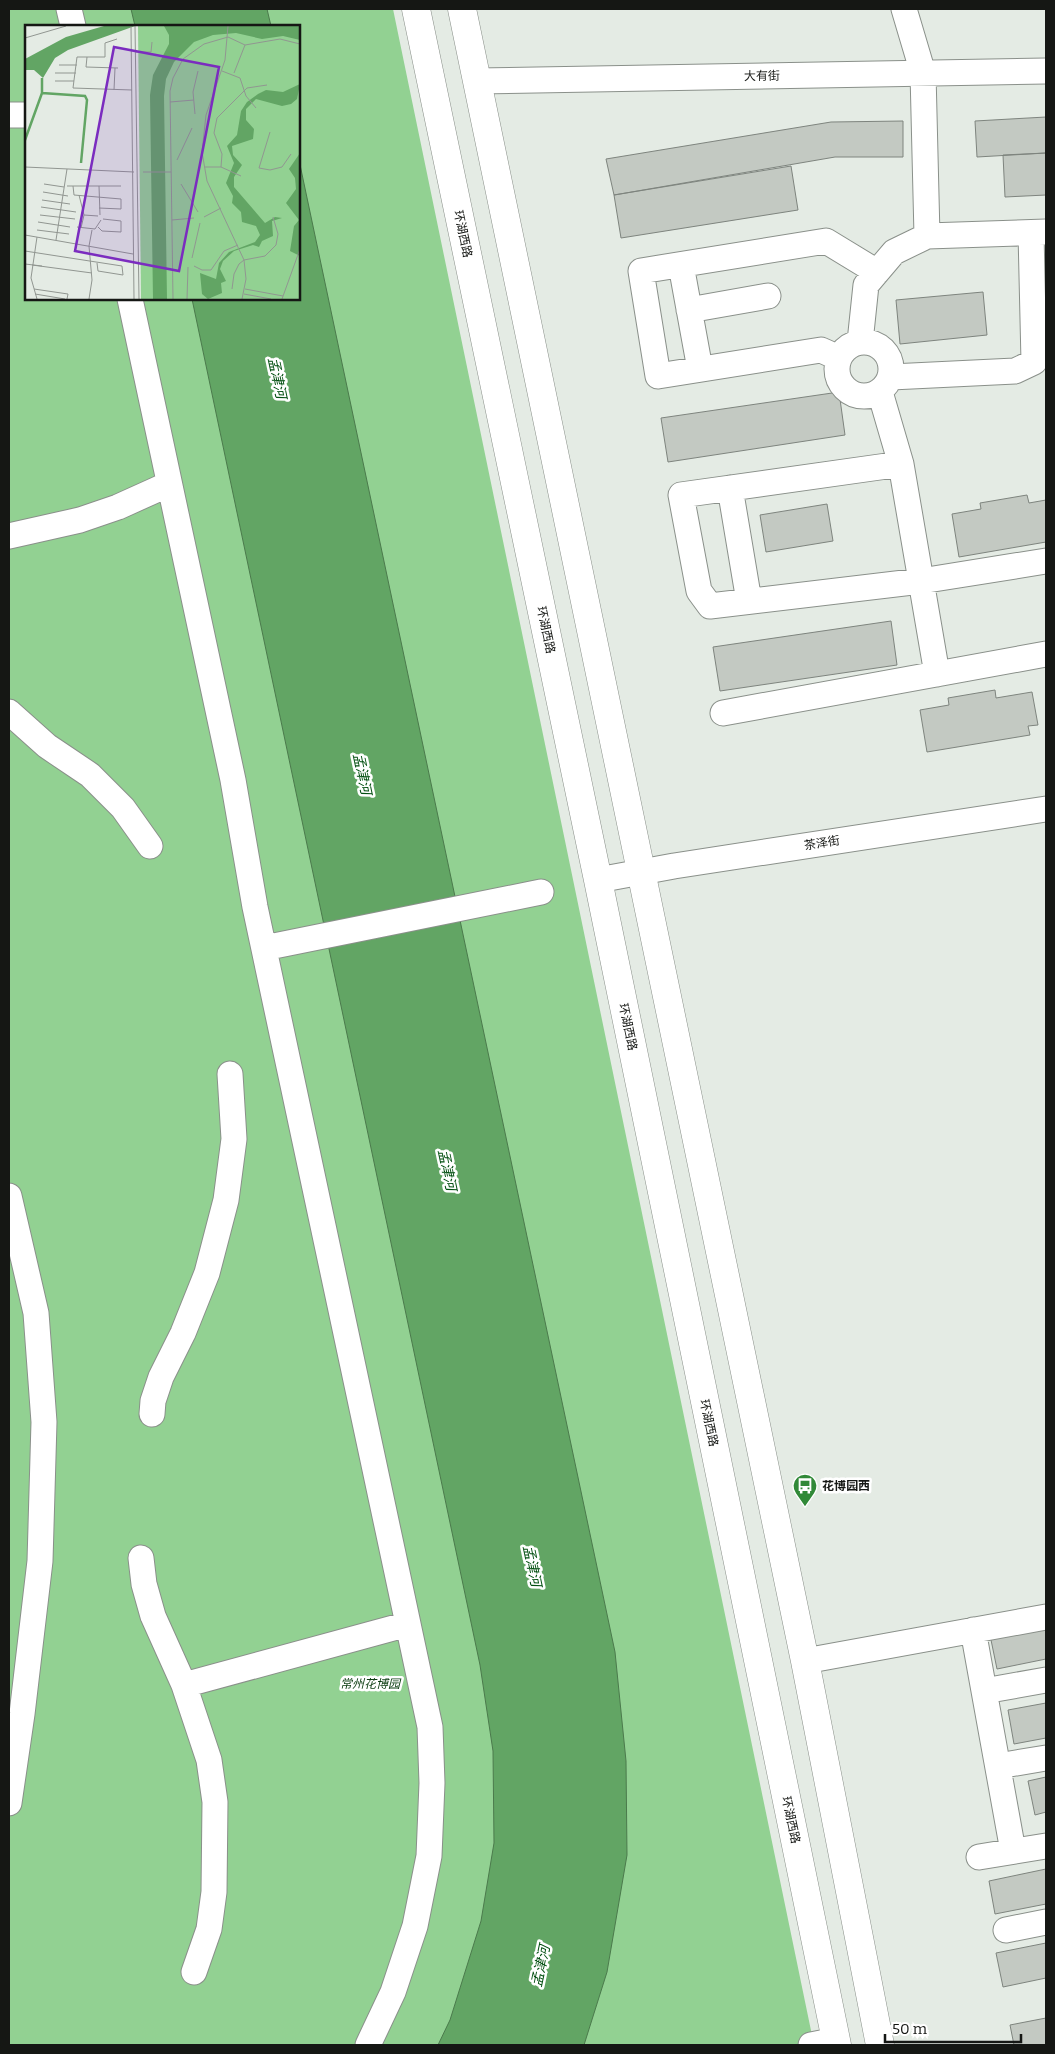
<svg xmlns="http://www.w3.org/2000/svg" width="1055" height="2054" font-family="Bitter,'Noto Sans SC',serif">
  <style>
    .green { fill: #92d192; fill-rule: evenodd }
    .water { fill: #62a564; stroke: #4b7a4c }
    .building { fill: #c3c9c2; stroke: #7e847e }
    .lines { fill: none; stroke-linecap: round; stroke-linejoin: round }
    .minor-casing { stroke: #8a908a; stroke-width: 27 }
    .major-casing { stroke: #8a908a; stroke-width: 29 }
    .minor { stroke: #fff; stroke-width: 25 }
    .major { stroke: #fff; stroke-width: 28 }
    .labels { text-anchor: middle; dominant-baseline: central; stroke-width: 5; stroke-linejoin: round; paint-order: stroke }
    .street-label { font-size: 12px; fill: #151714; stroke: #fff }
    .poi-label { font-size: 12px; font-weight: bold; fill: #151714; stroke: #fff; text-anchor: start }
    .park-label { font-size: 12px; font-style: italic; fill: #0a3b0f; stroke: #fff }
    .water-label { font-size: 14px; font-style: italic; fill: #024f10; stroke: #fff }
    .inset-river { fill: none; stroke: #62a564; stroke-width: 2.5 }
    .inset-road { fill: none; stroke: #919691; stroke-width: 1 }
    .view { fill: #7b2cbf; fill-opacity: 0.15; stroke: #7b2cbf; stroke-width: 2.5 }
    .inset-edge { fill: none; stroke: #151714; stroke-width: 2.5 }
  </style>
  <rect width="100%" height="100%" fill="#e4ebe4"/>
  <path class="green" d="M 9,9 L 393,9 L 814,2045 L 9,2045 ZM 26,26 L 299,26 L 299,299 L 26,299 Z"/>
  <path class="water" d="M 131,9 L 267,9 L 271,26 L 135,26 Z
    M 299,160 L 615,1652 L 626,1761 L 627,1855 L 607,1972 L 584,2045 L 438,2045 L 450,2020 L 481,1921 L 494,1843 L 493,1751 L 480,1665 L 192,299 L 299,299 Z"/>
  <path class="building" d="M 1046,117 L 1046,153 L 977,157 L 975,121 Z
    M 903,121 L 903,157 L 835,157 L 614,195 L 606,159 L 831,122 Z
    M 1046,153 L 1046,195 L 1005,197 L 1003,155 Z
    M 791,166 L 798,210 L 621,238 L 614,195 Z
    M 983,292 L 987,335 L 900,344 L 896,300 Z
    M 839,392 L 845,435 L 668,462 L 661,418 Z
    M 1027,495 L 1029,503 L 1046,500 L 1046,542 L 959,557 L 952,514 L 981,509 L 980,503 Z
    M 827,504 L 833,541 L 766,552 L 760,515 Z
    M 891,621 L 897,665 L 720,691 L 713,647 Z
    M 995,690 L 996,698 L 1032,692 L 1038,725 L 1028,726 L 1030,735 L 927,752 L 920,710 L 949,705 L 948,698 Z
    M 1046,1624 L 1046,1659 L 997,1669 L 990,1635 Z
    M 1046,1703 L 1046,1738 L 1014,1744 L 1008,1710 Z
    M 1046,1777 L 1046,1812 L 1035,1815 L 1028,1781 Z
    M 1046,1869 L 1046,1904 L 995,1914 L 989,1881 Z
    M 1046,1943 L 1046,1978 L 1003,1987 L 996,1953 Z
    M 1046,2018 L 1046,2045 L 1014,2045 L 1010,2025 Z"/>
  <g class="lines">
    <defs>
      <path id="minor" d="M 69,9 L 73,26
        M 904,9 L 923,73 L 927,236
        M 477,81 L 1046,71
        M 9,115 L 26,115
        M 681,265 L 700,369
        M 130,299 L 233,780 L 255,907 L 430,1727 L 432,1783 L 429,1856 L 415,1926 L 393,1992 L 368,2045
        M 689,310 L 768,296
        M837 369a27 27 0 1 1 54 0a27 27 0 1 1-54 0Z
        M 860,342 L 866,285 L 894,252 L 927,236 L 1046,232
        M 839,358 L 821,350 L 658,376 L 641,271 L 826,241 L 877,272
        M 891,377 L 1015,371 L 1034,362 L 1031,233
        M 880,392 L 901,464 L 937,674
        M 901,464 L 681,495 L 699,591 L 710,606 L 921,581 L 1046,561
        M 730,488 L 749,601
        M 9,536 L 80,520 L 118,507 L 169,484
        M 9,712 L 47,746 L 90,775 L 123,808 L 150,846
        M 723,713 L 1046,654
        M 598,880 L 674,866 L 1046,809
        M 264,948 L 541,892
        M 9,1196 L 36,1313 L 44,1422 L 40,1561 L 22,1714 L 9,1803
        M 152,1414 L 153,1401 L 161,1377 L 183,1333 L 207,1273 L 226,1200 L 234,1139 L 230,1074
        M 141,1558 L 144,1584 L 153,1616 L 184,1685 L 209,1760 L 215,1802 L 214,1892 L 209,1929 L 194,1972
        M 973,1630 L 1013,1851
        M 805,1661 L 1046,1617
        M 184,1685 L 408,1624
        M 984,1691 L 1046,1680
        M 998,1766 L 1046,1758
        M 979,1857 L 1046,1846
        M 1006,1930 L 1046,1922
        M 811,2045 L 836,2040"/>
      <path id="major" d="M 416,9 L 598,880 L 837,2045
        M 462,9 L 805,1661 L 880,2045"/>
    </defs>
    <use href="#minor" class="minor-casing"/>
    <use href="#major" class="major-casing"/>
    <use href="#minor" class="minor"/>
    <use href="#major" class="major"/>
  </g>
  <defs>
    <symbol id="bus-pin" viewBox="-11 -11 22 30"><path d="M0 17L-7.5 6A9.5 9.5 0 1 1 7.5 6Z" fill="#318938" stroke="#fff"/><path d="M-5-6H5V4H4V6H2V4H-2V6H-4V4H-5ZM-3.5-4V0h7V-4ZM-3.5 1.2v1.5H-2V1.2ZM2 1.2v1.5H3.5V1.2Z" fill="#fff"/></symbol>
  </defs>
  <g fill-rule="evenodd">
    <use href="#bus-pin" x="791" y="1472" width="28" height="38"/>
  </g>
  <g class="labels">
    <g class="street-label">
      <text transform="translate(762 76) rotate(-1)">大有街</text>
      <text transform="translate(463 234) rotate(78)">环湖西路</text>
      <text transform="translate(546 630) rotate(78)">环湖西路</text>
      <text transform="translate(822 843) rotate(-9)">茶泽街</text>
      <text transform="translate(628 1027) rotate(78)">环湖西路</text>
      <text transform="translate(709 1423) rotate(78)">环湖西路</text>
      <text transform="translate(791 1820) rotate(78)">环湖西路</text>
    </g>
    <g class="poi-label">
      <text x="822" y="1486">花博园西</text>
    </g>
    <g class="park-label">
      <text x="370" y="1684">常州花博园</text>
    </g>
    <g class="water-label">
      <text transform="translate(277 378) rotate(78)">孟津河</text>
      <text transform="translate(362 774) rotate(78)">孟津河</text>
      <text transform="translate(447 1170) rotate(78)">孟津河</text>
      <text transform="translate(532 1566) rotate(78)">孟津河</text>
      <text transform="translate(541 1966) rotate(-78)">孟津河</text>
    </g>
  </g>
  <g transform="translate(25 25)">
    <rect width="275" height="275" fill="#e4ebe4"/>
    <path d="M 113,1 L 275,1 L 275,274 L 116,274 Z" fill="#92d192"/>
    <path d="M 79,1 L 110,1 L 43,25 L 30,33 L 18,53 L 9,45 L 0,45 L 0,34 L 41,12 ZM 139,1 L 275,1 L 275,15 L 258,11 L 237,14 L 211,8 L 188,10 L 169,17 L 149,37 L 141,54 L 139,71 L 142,274 L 128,274 L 125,70 L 128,50 L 144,19 L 144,10 ZM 275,59 L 272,74 L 266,79 L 257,81 L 231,74 L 221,84 L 221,95 L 229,104 L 228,114 L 207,121 L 208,130 L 217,140 L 209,152 L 209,162 L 240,198 L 250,192 L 257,193 L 247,196 L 248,211 L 237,216 L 234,222 L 228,220 L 209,226 L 198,236 L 195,244 L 201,256 L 196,258 L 197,268 L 183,274 L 177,269 L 175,248 L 191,254 L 194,238 L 204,227 L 230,217 L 235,210 L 231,201 L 217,197 L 216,187 L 207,178 L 208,171 L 201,158 L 209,138 L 202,121 L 212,110 L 216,86 L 222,77 L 233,69 L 241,65 L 258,67 ZM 275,128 L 275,231 L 265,226 L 269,201 L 274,195 L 261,178 L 271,164 L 270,153 L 264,144 Z" fill="#62a564"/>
    <path class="inset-river" d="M 17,68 L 60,71 L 62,75 L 56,138M 0,115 L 17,68 L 17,53"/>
    <path class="inset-road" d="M 106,1 L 109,274M 110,1 L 114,274M 203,1 L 200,35 L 181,90 L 177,127 L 182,156 L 219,235 L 221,254 L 217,274M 0,13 L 41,1M 92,14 L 80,18 L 80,32 L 52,32 L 48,63 L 107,65M 111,27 L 126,27 L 127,17M 62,32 L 61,42 L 93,43M 34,40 L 52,40M 197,46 L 215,53 L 221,71 L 231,83M 30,48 L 51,48M 209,48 L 220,20 L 255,14 L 275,19M 30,56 L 49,56M 89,65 L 90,43M 145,77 L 169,75M 170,89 L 168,67 L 173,46M 245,107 L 234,143 L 245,145 L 257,142 L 266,129M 152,135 L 167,103M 0,142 L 109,147M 179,142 L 196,142 L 216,151M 196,142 L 197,129 L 189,108 L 192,93 L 222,63 L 242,60M 118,147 L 146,147M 19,159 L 39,162M 156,159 L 173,187M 42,161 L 96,161M 48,161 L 49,170 L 96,174 L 96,184 L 74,183M 74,161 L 75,190M 18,167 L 43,171M 54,170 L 59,190M 17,175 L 45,179M 16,182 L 51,187M 15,190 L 50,194M 179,192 L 196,183M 147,195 L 169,193M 13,197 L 45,202M 52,202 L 70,204 L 76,195M 73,202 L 77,206 L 96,207 L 96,196 L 78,194M 56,203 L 59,190 L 73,191M 12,205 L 44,209M 0,210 L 108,229M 31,215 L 42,144M 0,226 L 97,241 L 98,250 L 73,246 L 72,238M 167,233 L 175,198M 0,239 L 17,241M 7,240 L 67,248M 169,241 L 177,245 L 186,245 L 199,226 L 213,220M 9,264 L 43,269 L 42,274M 207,264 L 209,249 L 214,239 L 219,235 L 240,231 L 251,220 L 253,209 L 248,192M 220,264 L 258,271M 10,269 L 40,274M 219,269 L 246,274M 12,274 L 6,253 L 12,212M 64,274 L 67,255 L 64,221 L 67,205M 148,274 L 145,66 L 148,53 L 158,34 L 179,19 L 203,12 L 220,20M 162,274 L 163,242M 257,274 L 275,224"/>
    <path class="view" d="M 89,22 L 194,42 L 154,246 L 50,226 Z"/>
    <rect width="275" height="275" class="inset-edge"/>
  </g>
  <rect width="1055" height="2054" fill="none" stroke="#151714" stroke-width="20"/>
  <path d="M885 2034v8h136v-8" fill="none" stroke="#151714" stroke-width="2.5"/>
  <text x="892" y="2034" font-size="15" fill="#151714" stroke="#ffffff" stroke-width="4" paint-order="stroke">50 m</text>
</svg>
